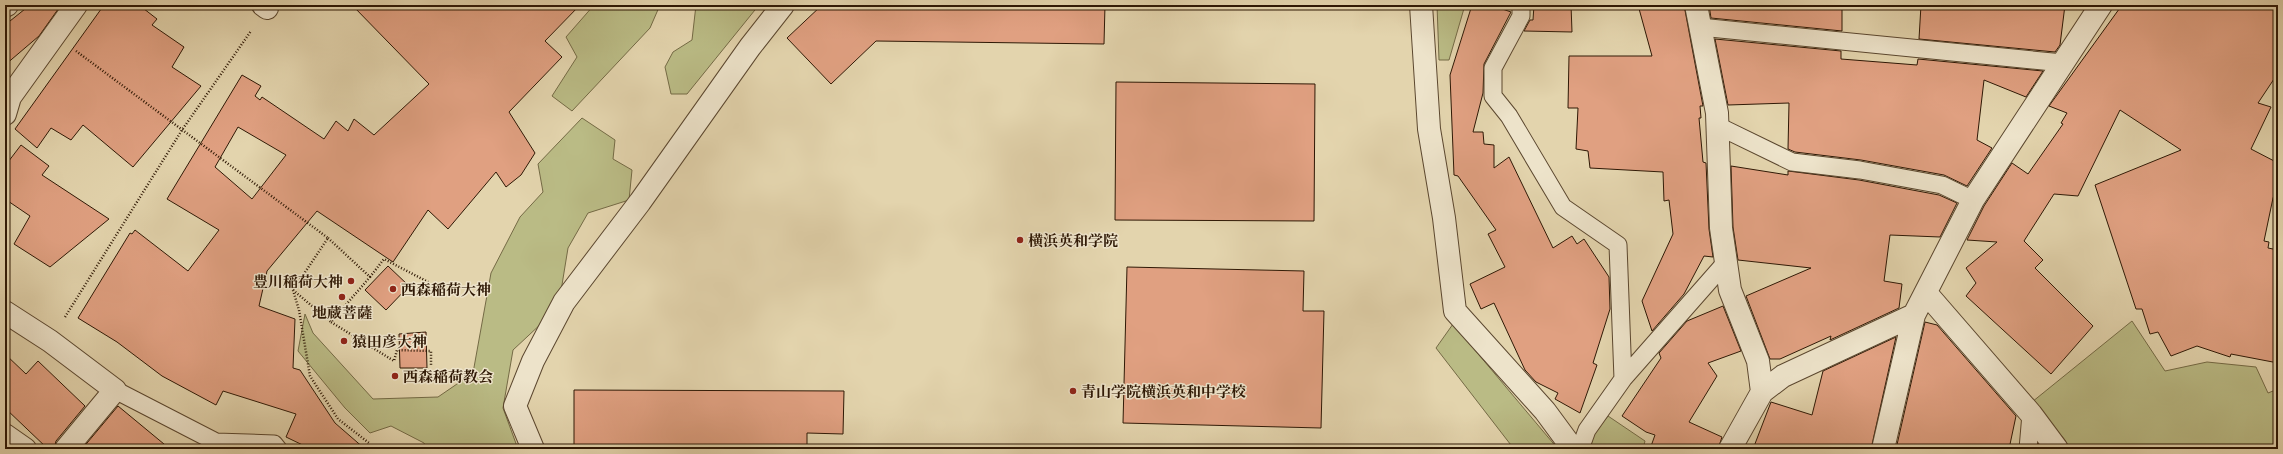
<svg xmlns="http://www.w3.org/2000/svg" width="2283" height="454" font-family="'EB Garamond','Noto Serif JP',serif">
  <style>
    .green { fill: #babb85; stroke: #746a45 }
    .building { fill: #e0a081; stroke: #2e1805; fill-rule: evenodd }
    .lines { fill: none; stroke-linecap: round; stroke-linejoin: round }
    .service-casing { stroke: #5b472f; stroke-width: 19 }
    .minor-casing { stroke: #5b472f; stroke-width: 24 }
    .path { stroke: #2e1805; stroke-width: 2.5; stroke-dasharray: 1 2; stroke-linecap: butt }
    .service { stroke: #ede3ca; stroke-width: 17 }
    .minor { stroke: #ede3ca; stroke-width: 22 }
    .poi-dot { fill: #8f2418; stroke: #ede3ca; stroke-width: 1.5 }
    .labels { text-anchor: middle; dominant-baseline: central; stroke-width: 3; stroke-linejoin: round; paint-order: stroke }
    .poi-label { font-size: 15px; font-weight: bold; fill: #2e1805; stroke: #ede3ca; text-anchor: start }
  </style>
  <rect width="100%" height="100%" fill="#e3d4ad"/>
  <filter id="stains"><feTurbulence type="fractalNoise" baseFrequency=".005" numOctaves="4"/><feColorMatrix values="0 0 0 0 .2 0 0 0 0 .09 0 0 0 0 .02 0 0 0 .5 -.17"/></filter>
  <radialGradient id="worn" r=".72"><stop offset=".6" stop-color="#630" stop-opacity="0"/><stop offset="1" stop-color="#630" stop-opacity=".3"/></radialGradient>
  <path class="green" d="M 594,5 L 660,5 L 650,28 L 572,111 L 552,96 L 577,57 L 566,37 Z
    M 696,5 L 759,5 L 687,94 L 671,94 L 665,67 L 673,52 L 692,40 Z
    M 1437,5 L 1465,5 L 1449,60 L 1439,60 Z
    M 582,118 L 615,140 L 613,159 L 632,170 L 629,200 L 588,213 L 568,248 L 561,291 L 543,322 L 513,350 L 503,408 L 518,449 L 427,449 L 424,443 L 391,426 L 370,433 L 345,408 L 298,351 L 305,314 L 313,333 L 373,399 L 438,397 L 473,373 L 491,273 L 520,217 L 543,192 L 538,164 Z
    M 2132,321 L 2165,371 L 2207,362 L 2256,367 L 2268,393 L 2278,389 L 2278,449 L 2066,449 L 2065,440 L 2032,402 Z
    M 1453,324 L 1558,449 L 1514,449 L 1436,348 Z
    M 1608,416 L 1645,441 L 1643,449 L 1590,449 L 1594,433 Z"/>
  <path class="building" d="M 30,5 L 61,5 L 39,36 L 5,65 L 5,25 Z
    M 104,5 L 139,5 L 157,19 L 152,25 L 184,47 L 172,67 L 201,86 L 133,167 L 83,125 L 71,140 L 51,128 L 37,148 L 15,129 Z
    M 352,5 L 580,5 L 545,41 L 562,57 L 509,112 L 535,153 L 521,175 L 506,187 L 496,172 L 448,229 L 428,210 L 393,262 L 317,211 L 267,271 L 259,306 L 295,319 L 293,368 L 300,370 L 335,423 L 365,449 L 311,449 L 286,437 L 296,414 L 223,391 L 216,405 L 162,376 L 117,342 L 78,318 L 130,233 L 132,234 L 135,230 L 188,271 L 219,230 L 167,199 L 242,75 L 261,86 L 255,96 L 260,100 L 262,97 L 324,139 L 336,121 L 348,131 L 354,119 L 374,135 L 429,84 ZM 238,127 L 286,155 L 252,199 L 215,167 Z
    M 822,5 L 1105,5 L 1104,44 L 876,41 L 831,84 L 787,38 Z
    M 1472,5 L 1491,5 L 1511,12 L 1484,64 L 1483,93 L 1473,132 L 1483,132 L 1484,144 L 1494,145 L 1494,168 L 1509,157 L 1553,248 L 1572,236 L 1577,244 L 1584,239 L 1609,277 L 1610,309 L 1593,363 L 1597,365 L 1580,413 L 1555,399 L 1558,393 L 1536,382 L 1525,370 L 1494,303 L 1481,309 L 1470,284 L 1505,267 L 1488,234 L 1496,230 L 1458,176 L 1454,175 L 1450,75 Z
    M 1534,5 L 1571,5 L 1572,32 L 1524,31 L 1530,20 L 1533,20 Z
    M 1638,5 L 1684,5 L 1703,106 L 1700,106 L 1701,118 L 1699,118 L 1703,162 L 1706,163 L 1709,229 L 1713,257 L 1704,256 L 1684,294 L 1652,331 L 1642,301 L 1673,234 L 1669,200 L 1664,201 L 1663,172 L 1590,168 L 1588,151 L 1576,149 L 1578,108 L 1568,108 L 1569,56 L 1652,56 Z
    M 1709,5 L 1842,5 L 1842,31 L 1711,18 Z
    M 1921,5 L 2065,5 L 2060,45 L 2055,52 L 1919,39 Z
    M 2122,5 L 2278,5 L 2278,73 L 2258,103 L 2271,107 L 2251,149 L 2278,163 L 2278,187 L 2273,198 L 2264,241 L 2269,242 L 2268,248 L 2278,250 L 2278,363 L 2231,354 L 2230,357 L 2197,346 L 2171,356 L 2158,332 L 2150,334 L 2142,309 L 2136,309 L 2095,185 L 2181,150 L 2120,110 L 2078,196 L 2054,194 L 2024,241 L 2043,260 L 2035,268 L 2093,326 L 2051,374 L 1966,296 L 1976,283 L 1966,268 L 1997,242 L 1967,240 L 1984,206 L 2012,163 L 2028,174 L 2063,124 L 2061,123 L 2067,113 L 2049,106 Z
    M 1715,39 L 1841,51 L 1841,59 L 1917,65 L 1918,59 L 2043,71 L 2026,97 L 1984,80 L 1977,140 L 1992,148 L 1967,186 L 1944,175 L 1861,160 L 1795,152 L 1788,149 L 1789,103 L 1728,105 Z
    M 1116,82 L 1315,84 L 1314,221 L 1115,220 Z
    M 21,145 L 49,166 L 42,175 L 109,219 L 50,267 L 14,244 L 30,216 L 5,199 L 5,166 Z
    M 1731,166 L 1788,175 L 1788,171 L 1859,180 L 1939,195 L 1957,203 L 1940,237 L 1890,235 L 1884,281 L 1902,284 L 1899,308 L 1830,340 L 1831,336 L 1780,359 L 1770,359 L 1746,296 L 1811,268 L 1738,260 L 1733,227 Z
    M 388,266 L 409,286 L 386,310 L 365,290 Z
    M 1127,267 L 1304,271 L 1303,311 L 1324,311 L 1321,428 L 1123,423 Z
    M 1723,306 L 1741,351 L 1708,363 L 1717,376 L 1689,422 L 1722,437 L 1718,449 L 1650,449 L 1655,435 L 1646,432 L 1622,416 L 1661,358 L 1659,353 L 1687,321 Z
    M 1925,322 L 1937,325 L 2016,416 L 2009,449 L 1896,449 Z
    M 426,332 L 427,368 L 400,368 L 399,334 Z
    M 1896,337 L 1871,449 L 1753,449 L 1771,402 L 1812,415 L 1823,371 Z
    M 5,354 L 26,374 L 38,361 L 85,406 L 56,441 L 54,449 L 48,449 L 5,408 Z
    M 574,390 L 844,391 L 843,434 L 807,433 L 807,449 L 574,449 Z
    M 118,406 L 170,449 L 82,449 Z"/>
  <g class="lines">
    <defs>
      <path id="service" d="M 1521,5 L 1521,16 L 1493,68 L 1493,96 L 1509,116 L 1563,207 L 1618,245 L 1623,379
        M 1700,27 L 2063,63
        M 1718,126 L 1792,162 L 1860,170 L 1942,185 L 1973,200
        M 115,390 L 216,442 L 274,444 L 278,449
        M 1580,449 L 1587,430 L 1623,379 L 1726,262
        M 2028,449 L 2031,414"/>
      <path id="minor" d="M 263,5 L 267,8
        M 1421,5 L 1429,129 L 1444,218 L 1455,311 L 1545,411 L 1573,449
        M 1696,5 L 1717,113 L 1721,228 L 1730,290 L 1758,361 L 1762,392 L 1730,449
        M 5,6 L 7,5
        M 5,114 L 10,97 L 76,5
        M 1926,293 L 2031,414 L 2057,449
        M 5,312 L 50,341 L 115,390 L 66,449
        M 1762,392 L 1783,376 L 1914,315
        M 5,435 L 25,449
        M 533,449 L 515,406 L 533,361 L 564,302 L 640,202 L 750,47 L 783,5
        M 1883,449 L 1914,315 L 1973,200 L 2101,5"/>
    </defs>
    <use href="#service" class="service-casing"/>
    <use href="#minor" class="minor-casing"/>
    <path class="path" d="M 76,51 L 328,238 L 293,290
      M 328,238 L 370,277 L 331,322 L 394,361 L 397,350 L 431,351 L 431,366
      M 370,277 L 384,259 L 430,283
      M 293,290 L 299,310 L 310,376 L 338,419 L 369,443
      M 293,290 L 331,322
      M 65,317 L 182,130 L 251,31"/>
    <use href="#service" class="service"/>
    <use href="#minor" class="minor"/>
  </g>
  <g class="poi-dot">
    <circle cx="1020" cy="240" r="4"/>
    <circle cx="351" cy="281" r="4"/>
    <circle cx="393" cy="289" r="4"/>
    <circle cx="342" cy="297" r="4"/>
    <circle cx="344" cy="341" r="4"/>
    <circle cx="395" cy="376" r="4"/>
    <circle cx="1073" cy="391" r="4"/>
  </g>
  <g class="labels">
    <g class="poi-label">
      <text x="1028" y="240">横浜英和学院</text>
      <text x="343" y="281" text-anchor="end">豊川稲荷大神</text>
      <text x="401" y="289">西森稲荷大神</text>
      <text x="342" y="312" text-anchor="middle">地蔵菩薩</text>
      <text x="352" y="341">猿田彦大神</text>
      <text x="403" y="376">西森稲荷教会</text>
      <text x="1081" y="391">青山学院横浜英和中学校</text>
    </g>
  </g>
  <rect width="2283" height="454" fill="none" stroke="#e3d4ad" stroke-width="20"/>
  <rect x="6" y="6" width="2271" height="442" fill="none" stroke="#2e1805" stroke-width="2"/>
  <rect x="10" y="10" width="2263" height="434" fill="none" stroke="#2e1805"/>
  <rect width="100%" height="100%" filter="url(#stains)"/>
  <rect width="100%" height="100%" fill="url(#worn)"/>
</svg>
